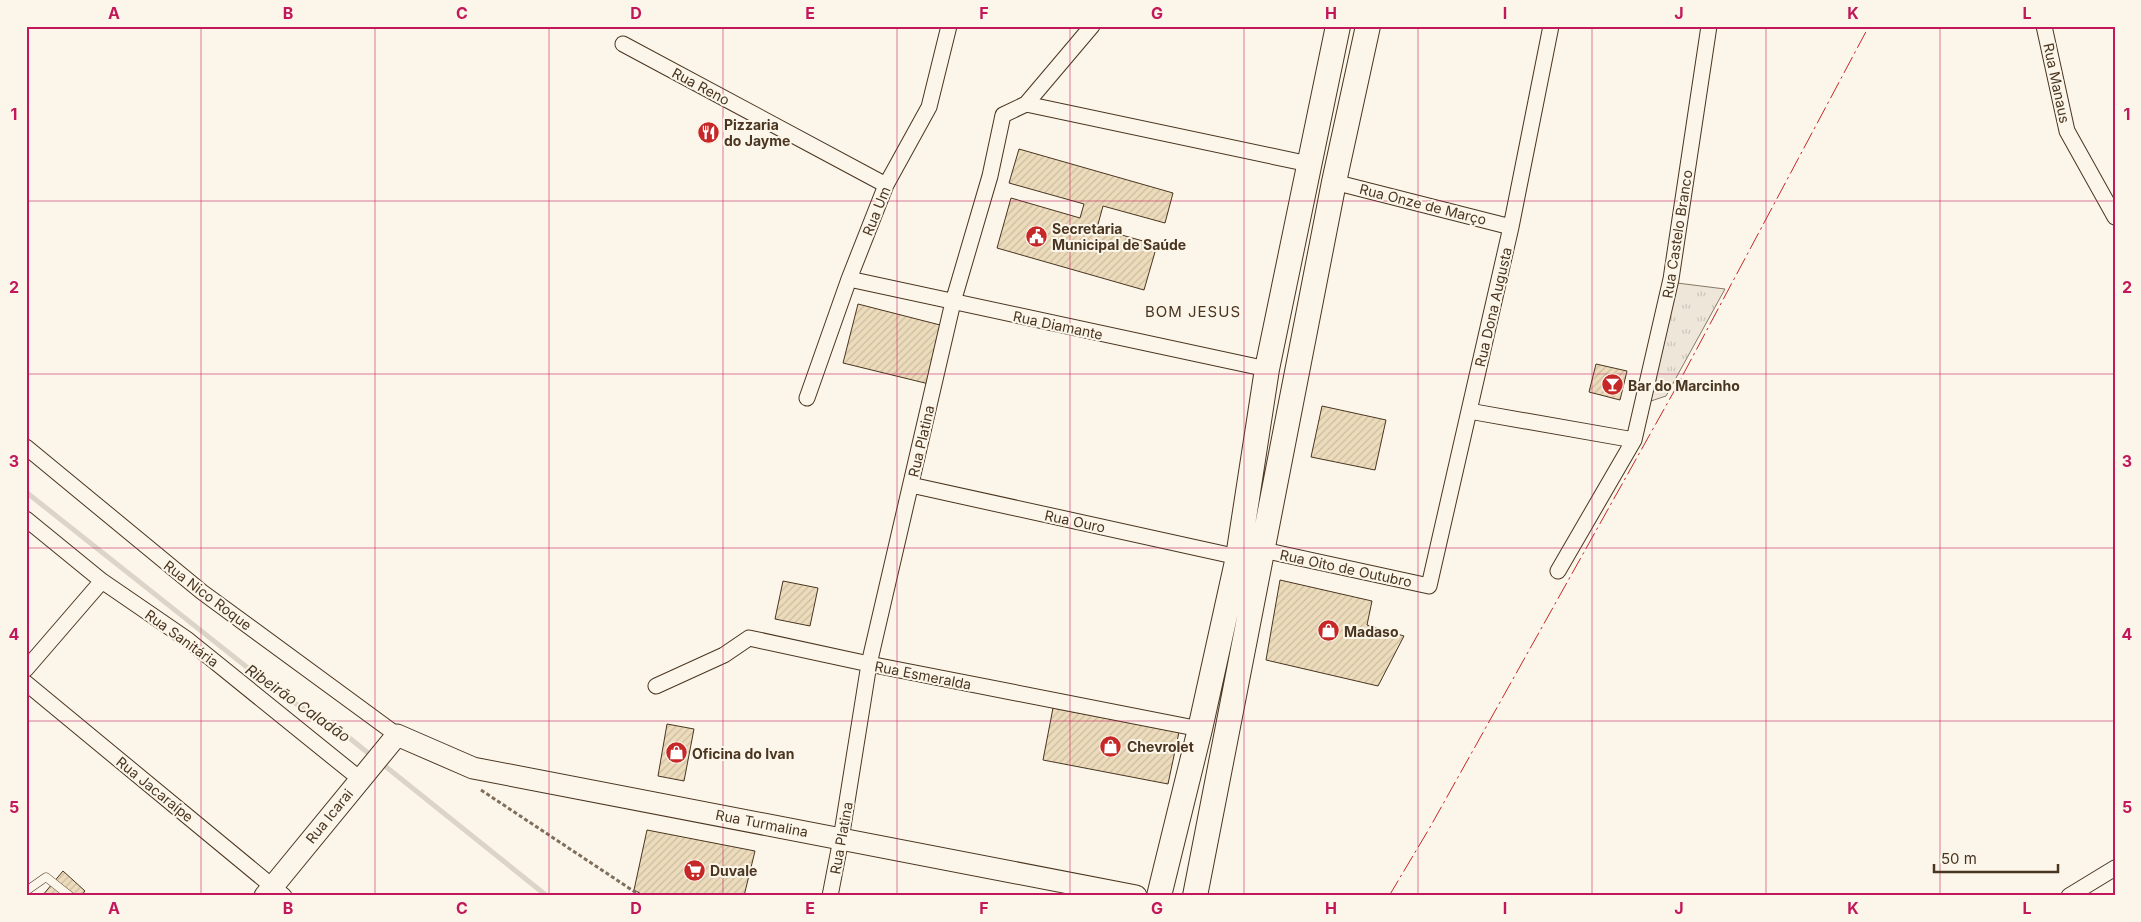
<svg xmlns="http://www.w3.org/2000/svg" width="2141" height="922" font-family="Inter,sans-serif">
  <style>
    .grass { fill: url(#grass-tufts); stroke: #887966 }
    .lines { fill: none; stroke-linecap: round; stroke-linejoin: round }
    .stream { stroke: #dcd4c6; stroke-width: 5 }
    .building { fill: url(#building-hatch); stroke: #4a3520 }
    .service-casing { stroke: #4a3520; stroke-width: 9 }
    .minor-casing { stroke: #4a3520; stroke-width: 17 }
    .secondary-casing { stroke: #4a3520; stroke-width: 23 }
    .primary-casing { stroke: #4a3520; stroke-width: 26 }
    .path { stroke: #7f6f5c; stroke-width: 3; stroke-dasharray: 4 2.5; stroke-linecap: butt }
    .service { stroke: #fbf6e9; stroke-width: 8 }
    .minor { stroke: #fbf6e9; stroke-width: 15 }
    .secondary { stroke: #fbf6e9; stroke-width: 21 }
    .primary { stroke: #fbf6e9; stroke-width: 24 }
    .power { stroke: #c62828; stroke-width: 1; stroke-dasharray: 18 4 2.5 4; stroke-linecap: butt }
    .grid { fill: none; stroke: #c2185b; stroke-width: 1; stroke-opacity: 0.55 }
    .labels { text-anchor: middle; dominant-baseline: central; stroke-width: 4; stroke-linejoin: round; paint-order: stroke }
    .street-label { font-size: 14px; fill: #4a3520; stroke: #fbf6e9 }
    .poi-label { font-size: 14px; font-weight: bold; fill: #4a3520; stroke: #fbf6e9; text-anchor: start }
    .neighbourhood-label { font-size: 15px; letter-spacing: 1px; fill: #4a3520; stroke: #fbf6e9 }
    .water-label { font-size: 15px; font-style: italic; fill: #4a3520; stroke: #fbf6e9 }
    .neatline { fill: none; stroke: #c2185b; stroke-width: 2 }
    .grid-label { font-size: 16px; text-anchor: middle; font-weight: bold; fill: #c2185b }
  </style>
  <defs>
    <pattern id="grass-tufts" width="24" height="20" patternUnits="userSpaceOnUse" patternTransform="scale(1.25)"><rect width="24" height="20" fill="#ede6d9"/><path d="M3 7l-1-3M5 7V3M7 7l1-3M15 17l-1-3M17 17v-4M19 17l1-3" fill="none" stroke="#cdc6ba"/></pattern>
    <pattern id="building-hatch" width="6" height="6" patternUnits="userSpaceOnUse" patternTransform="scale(1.25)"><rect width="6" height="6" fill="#ecdcbc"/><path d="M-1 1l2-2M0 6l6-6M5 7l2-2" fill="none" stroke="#ccbda1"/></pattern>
  </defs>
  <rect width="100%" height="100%" fill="#fbf6e9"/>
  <path class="grass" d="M 1677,283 L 1725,289 L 1666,396 L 1648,402 Z"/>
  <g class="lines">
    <path class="stream" d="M 26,492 L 282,695 L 347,736 L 373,757
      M 380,762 L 547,896"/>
  </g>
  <path class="building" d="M 1019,149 L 1173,193 L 1165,223 L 1103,206 L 1097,228 L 1157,245 L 1144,290 L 997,248 L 1011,198 L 1080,218 L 1084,204 L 1009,183 Z
    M 858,304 L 944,326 L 929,384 L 843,363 Z
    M 1596,364 L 1627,371 L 1620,400 L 1589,392 Z
    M 1322,406 L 1386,420 L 1375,470 L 1311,457 Z
    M 1280,580 L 1372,601 L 1367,625 L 1404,636 L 1378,686 L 1266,660 Z
    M 783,581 L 818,588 L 810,626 L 775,619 Z
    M 1053,708 L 1179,732 L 1168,784 L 1043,760 Z
    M 667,724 L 694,729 L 684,781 L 658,776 Z
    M 647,830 L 755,851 L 744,896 L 645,896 L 634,890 Z
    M 63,871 L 85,891 L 81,896 L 42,896 Z"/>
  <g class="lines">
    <defs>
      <path id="service" d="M 26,891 L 46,877 L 70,896"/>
      <path id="minor" d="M 2044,26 L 2067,131 L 2115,217
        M 623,44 L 886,185
        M 1026,104 L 1309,164
        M 1334,182 L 1511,227
        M 849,279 L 1267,369
        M 807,398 L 849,279 L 886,185 L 929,107 L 949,26
        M 1469,411 L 1634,440
        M 26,447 L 202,592 L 397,735
        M 911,485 L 1238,557
        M 26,519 L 102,581 L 188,640 L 360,779
        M 1263,550 L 1429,586 L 1511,227 L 1551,26
        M 1558,571 L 1634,440 L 1671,279 L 1709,26
        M 26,669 L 102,581
        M 26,683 L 284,896
        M 656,686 L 724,655 L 749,638 L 869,664 L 1200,729
        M 830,896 L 841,839 L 869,664 L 953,302 L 990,176 L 1003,115 L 1026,104 L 1092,26
        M 2069,896 L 2115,868"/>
      <path id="secondary" d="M 265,896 L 397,735 L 473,768 L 1136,896"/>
      <path id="primary" d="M 1159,896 L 1200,729 L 1238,557 L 1267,369 L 1338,26
        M 1195,896 L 1334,182 L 1368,26"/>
    </defs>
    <use href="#service" class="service-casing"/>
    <use href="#minor" class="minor-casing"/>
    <use href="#secondary" class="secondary-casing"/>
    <use href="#primary" class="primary-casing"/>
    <path class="path" d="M 481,790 L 641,896"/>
    <use href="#service" class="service"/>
    <use href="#minor" class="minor"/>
    <use href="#secondary" class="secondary"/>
    <use href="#primary" class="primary"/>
    <path class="power" d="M 1389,896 L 1429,829 L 1677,386 L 1869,26"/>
  </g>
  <path class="grid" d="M 201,26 L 201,896M 375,26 L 375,896M 549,26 L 549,896M 723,26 L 723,896M 897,26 L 897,896M 1070,26 L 1070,896M 1244,26 L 1244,896M 1418,26 L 1418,896M 1592,26 L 1592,896M 1766,26 L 1766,896M 1940,26 L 1940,896M 26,201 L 2115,201M 26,374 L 2115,374M 26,548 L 2115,548M 26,721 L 2115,721"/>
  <defs>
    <symbol id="restaurant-disc" viewBox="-11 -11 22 22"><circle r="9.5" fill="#c62828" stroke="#fbf6e9"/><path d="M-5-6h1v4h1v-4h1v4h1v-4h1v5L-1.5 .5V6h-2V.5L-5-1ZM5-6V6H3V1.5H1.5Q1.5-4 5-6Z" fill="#fff"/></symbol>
    <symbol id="civic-disc" viewBox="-11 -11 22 22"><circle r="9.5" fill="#c62828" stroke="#fbf6e9"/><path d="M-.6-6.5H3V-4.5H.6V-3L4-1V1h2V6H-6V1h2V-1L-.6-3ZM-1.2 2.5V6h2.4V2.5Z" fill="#fff"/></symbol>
    <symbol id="bar-disc" viewBox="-11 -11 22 22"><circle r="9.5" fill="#c62828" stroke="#fbf6e9"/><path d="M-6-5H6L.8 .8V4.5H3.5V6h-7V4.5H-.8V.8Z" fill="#fff"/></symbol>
    <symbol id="shop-disc" viewBox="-11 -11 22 22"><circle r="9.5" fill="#c62828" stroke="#fbf6e9"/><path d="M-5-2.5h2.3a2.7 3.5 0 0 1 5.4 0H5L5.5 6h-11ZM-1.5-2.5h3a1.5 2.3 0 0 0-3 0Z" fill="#fff"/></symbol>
    <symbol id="supermarket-disc" viewBox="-11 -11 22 22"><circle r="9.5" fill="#c62828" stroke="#fbf6e9"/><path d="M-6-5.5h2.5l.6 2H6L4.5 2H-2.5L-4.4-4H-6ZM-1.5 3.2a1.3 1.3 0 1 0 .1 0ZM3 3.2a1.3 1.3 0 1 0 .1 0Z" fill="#fff"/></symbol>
  </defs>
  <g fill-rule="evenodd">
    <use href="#restaurant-disc" x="696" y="120" width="25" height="25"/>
    <use href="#civic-disc" x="1024" y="224" width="25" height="25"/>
    <use href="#bar-disc" x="1600" y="372" width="25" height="25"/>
    <use href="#shop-disc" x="1316" y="618" width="25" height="25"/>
    <use href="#shop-disc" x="1098" y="734" width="25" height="25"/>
    <use href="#shop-disc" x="664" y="740" width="25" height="25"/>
    <use href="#supermarket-disc" x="682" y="858" width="25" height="25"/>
  </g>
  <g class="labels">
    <g class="street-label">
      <text transform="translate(2057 83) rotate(78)">Rua Manaus</text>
      <text transform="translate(701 86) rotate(28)">Rua Reno</text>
      <text transform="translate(1423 204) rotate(14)">Rua Onze de Março</text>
      <text transform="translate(876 211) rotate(-68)">Rua Um</text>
      <text transform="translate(1677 234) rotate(-81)">Rua Castelo Branco</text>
      <text transform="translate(1493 307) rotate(-77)">Rua Dona Augusta</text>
      <text transform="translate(1058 325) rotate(12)">Rua Diamante</text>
      <text transform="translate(921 441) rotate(-77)">Rua Platina</text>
      <text transform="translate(1075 521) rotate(12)">Rua Ouro</text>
      <text transform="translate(1346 568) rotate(12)">Rua Oito de Outubro</text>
      <text transform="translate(208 595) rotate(37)">Rua Nico Roque</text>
      <text transform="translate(182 638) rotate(36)">Rua Sanitária</text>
      <text transform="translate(923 675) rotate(11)">Rua Esmeralda</text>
      <text transform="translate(155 789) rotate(39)">Rua Jacaraípe</text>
      <text transform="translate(329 816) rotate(-51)">Rua Icarai</text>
      <text transform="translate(762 823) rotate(11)">Rua Turmalina</text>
      <text transform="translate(841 838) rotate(-80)">Rua Platina</text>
    </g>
    <g class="poi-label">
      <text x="724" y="124">Pizzaria<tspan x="724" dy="16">do Jayme</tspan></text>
      <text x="1052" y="228">Secretaria<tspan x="1052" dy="16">Municipal de Saúde</tspan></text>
      <text x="1628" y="385">Bar do Marcinho</text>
      <text x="1344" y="631">Madaso</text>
      <text x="1127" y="746">Chevrolet</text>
      <text x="692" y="753">Oficina do Ivan</text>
      <text x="710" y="870">Duvale</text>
    </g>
    <g class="neighbourhood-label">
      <text x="1193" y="311">BOM JESUS</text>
    </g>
    <g class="water-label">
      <text transform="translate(298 703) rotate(35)">Ribeirão Caladão</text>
    </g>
  </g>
  <rect width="2141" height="922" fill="none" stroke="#fbf6e9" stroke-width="55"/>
  <path d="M1934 864v8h124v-8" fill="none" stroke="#4a3520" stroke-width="2.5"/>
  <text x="1941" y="864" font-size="15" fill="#4a3520" stroke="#fbf6e9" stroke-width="4" paint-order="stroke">50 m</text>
  <rect x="28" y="28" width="2086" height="866" class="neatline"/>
  <g class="grid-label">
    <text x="114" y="19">A</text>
    <text x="288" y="19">B</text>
    <text x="462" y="19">C</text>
    <text x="636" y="19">D</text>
    <text x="810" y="19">E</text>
    <text x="984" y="19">F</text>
    <text x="1157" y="19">G</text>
    <text x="1331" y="19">H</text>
    <text x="1505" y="19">I</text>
    <text x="1679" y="19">J</text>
    <text x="1853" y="19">K</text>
    <text x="2027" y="19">L</text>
    <text x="14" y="120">1</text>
    <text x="2127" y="120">1</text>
    <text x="14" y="293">2</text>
    <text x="2127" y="293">2</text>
    <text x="14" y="467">3</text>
    <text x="2127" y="467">3</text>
    <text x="14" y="640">4</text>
    <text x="2127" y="640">4</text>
    <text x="14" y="813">5</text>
    <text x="2127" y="813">5</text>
    <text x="114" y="914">A</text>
    <text x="288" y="914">B</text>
    <text x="462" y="914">C</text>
    <text x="636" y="914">D</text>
    <text x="810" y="914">E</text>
    <text x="984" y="914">F</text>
    <text x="1157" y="914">G</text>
    <text x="1331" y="914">H</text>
    <text x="1505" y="914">I</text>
    <text x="1679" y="914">J</text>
    <text x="1853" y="914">K</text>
    <text x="2027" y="914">L</text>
  </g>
</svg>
